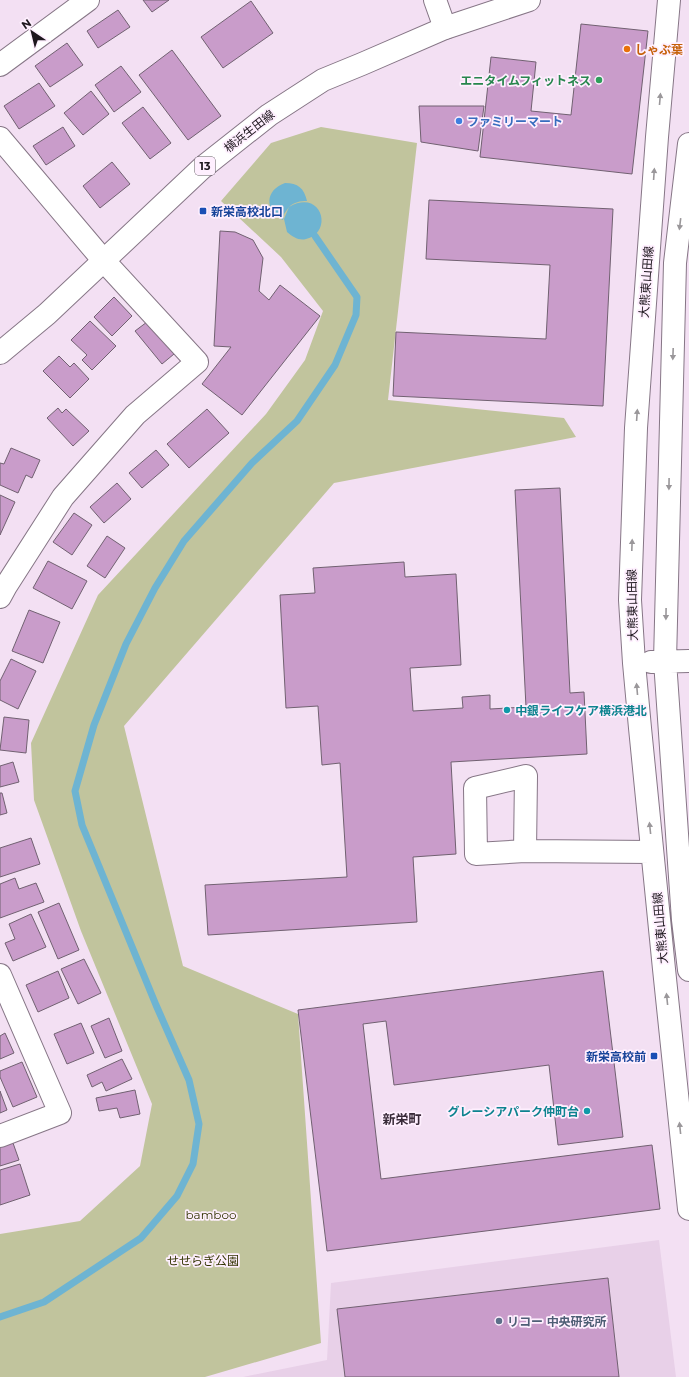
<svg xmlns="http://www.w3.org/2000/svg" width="689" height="1377" font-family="Montserrat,'Noto Sans JP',sans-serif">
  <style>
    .built { fill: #e8d0e8 }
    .green { fill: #c1c49d }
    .water { fill: #6eb4d2 }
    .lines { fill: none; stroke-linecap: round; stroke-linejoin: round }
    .stream { stroke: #6eb4d2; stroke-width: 7 }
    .building { fill: #c99cca; stroke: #716171 }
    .minor-casing { stroke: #867686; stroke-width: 24 }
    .major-casing { stroke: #867686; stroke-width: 24 }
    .minor { stroke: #fff; stroke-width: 22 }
    .major { stroke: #fff; stroke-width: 22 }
    .oneway { fill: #9a979a }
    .food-dot { fill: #e8710a; stroke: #feeffe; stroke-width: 1.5 }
    .leisure-dot { fill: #2e9e5b; stroke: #feeffe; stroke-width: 1.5 }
    .shop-dot { fill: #3f7fe0; stroke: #feeffe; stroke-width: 1.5 }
    .transit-dot { fill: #1a4fb4; stroke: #feeffe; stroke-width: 1.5 }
    .culture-dot { fill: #0f9aa8; stroke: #feeffe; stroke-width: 1.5 }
    .service-dot { fill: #5c6f8a; stroke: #feeffe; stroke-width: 1.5 }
    .labels { text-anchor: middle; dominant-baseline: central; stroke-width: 3.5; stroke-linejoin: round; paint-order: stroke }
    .shield { fill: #feeffe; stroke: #615861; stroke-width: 1 }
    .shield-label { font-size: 11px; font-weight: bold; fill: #1e171e }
    .food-label { font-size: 12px; font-weight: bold; fill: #c56008; stroke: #feeffe; text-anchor: start }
    .leisure-label { font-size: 12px; font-weight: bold; fill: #27864d; stroke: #feeffe; text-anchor: end }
    .shop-label { font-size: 12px; font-weight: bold; fill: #366cbe; stroke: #feeffe; text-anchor: start }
    .street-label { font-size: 12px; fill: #1e171e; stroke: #feeffe }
    .transit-label { font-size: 12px; font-weight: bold; fill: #164399; stroke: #feeffe; text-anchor: start }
    .culture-label { font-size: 12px; font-weight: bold; fill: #0d838f; stroke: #feeffe; text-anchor: start }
    .park-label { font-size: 12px; fill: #333402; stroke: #feeffe }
    .service-label { font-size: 12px; font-weight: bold; fill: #4e5e75; stroke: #feeffe; text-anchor: start }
    .neighbourhood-label { font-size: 13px; font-weight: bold; fill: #382a38; stroke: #feeffe }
  </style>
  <rect width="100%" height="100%" fill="#f3e0f3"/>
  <path class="built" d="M 659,1240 L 676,1377 L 243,1377 L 327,1360 L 331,1283 Z"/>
  <path class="green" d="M 321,127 L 417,143 L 388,400 L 564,418 L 576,437 L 334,483 L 124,726 L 183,966 L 298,1014 L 321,1343 L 205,1377 L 0,1377 L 0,1234 L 80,1221 L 140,1166 L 152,1104 L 81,931 L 34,800 L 31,743 L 98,595 L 266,414 L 305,360 L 323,311 L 281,257 L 221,201 L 271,143 Z"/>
  <path class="water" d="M 285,183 C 298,183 304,188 307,201 C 300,201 294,202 289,207 C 322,188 334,233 306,239 C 299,241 293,237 287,232 L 284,219 L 289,207 L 284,214 L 283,220 C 264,210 265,190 285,183 Z"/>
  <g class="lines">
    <path class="stream" d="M 0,1317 L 44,1302 L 141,1238 L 177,1196 L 193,1164 L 199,1124 L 189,1080 L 156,1005 L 82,825 L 75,791 L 94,725 L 126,644 L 155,588 L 184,541 L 252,463 L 297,421 L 335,365 L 356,315 L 357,297 L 315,236"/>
  </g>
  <path class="building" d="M 143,0 L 169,0 L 152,12 Z
    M 251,1 L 273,33 L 223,68 L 201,37 Z
    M 118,10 L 130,27 L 98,48 L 87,31 Z
    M 581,24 L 648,31 L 632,174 L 480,157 L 491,57 L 536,62 L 531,111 L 571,115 Z
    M 67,43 L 83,65 L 50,87 L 35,66 Z
    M 172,50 L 221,116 L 188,140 L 139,75 Z
    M 121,66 L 141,92 L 114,112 L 95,85 Z
    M 39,83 L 55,106 L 19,129 L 4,106 Z
    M 91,91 L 109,114 L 83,135 L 64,113 Z
    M 419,106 L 484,106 L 478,151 L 421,142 Z
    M 143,107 L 171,143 L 150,159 L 122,123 Z
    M 63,127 L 75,146 L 46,165 L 33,146 Z
    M 112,162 L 130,184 L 100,208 L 83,186 Z
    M 429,200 L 613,209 L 603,406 L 393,396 L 396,332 L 546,339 L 550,265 L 426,259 Z
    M 220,231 L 235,232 L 253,240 L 263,258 L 259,291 L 269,300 L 280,285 L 320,316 L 242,415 L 202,384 L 231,347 L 214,346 Z
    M 114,297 L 132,316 L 112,336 L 94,317 Z
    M 90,321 L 116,346 L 92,370 L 82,360 L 87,355 L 71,340 Z
    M 147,322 L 174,354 L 162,364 L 135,331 Z
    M 59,356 L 70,367 L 74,363 L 89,379 L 70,398 L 43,371 Z
    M 58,408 L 62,413 L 66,409 L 89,431 L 73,446 L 47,418 Z
    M 207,409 L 229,433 L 189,468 L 167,444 Z
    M 11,448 L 40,460 L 32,478 L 26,475 L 18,493 L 0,485 L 0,463 L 4,464 Z
    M 156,450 L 169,465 L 142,488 L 129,473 Z
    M 117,483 L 131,499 L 104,523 L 90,507 Z
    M 560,488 L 570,693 L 584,692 L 587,754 L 451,762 L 456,854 L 413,857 L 417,922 L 208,935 L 205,885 L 347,877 L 340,763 L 322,765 L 318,706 L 286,708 L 280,595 L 315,593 L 313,568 L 404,562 L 405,577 L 456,574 L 461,665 L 410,668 L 413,711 L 463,708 L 462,697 L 490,695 L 490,709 L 526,707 L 515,490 Z
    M 0,495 L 15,502 L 0,535 Z
    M 74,513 L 92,525 L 72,555 L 53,542 Z
    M 107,536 L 125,548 L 105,578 L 87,566 Z
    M 48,561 L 87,581 L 72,609 L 33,588 Z
    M 29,610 L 60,622 L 43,663 L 12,651 Z
    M 11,659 L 36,671 L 18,709 L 0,700 L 0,681 Z
    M 4,717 L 29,720 L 26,753 L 0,750 Z
    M 13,762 L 19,782 L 0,787 L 0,766 Z
    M 0,793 L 2,793 L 7,813 L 0,815 Z
    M 31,838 L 40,864 L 0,877 L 0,848 Z
    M 15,878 L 19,889 L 36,883 L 44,902 L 0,918 L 0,884 Z
    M 59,903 L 79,950 L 58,959 L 38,912 Z
    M 31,914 L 46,947 L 13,961 L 5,943 L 15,939 L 9,924 Z
    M 84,959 L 101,993 L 78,1004 L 61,969 Z
    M 58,971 L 69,998 L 38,1012 L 26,985 Z
    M 603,971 L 623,1137 L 558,1145 L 549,1065 L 394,1085 L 386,1021 L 363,1024 L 381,1179 L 652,1145 L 660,1209 L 327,1251 L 298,1010 Z
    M 109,1018 L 122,1051 L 105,1058 L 91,1026 Z
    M 81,1023 L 94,1053 L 67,1064 L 54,1034 Z
    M 5,1033 L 14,1053 L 0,1059 L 0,1036 Z
    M 122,1059 L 132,1079 L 106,1091 L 102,1082 L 92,1087 L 87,1075 Z
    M 22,1062 L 37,1097 L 13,1107 L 0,1077 L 0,1071 Z
    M 135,1090 L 140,1114 L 120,1118 L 117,1108 L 99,1111 L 96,1098 Z
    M 0,1091 L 7,1110 L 0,1113 Z
    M 13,1143 L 19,1160 L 0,1166 L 0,1147 Z
    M 20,1164 L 30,1195 L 0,1205 L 0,1170 Z
    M 608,1278 L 619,1377 L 345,1377 L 337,1309 Z"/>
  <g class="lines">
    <defs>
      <path id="minor" d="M 435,0 L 445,28
        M 669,0 L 657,137 L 636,428 L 630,600 L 634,663 L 640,728 L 664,969 L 689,1209
        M 0,65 L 88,0
        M 0,138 L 104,261 L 197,362 L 135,415 L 63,497 L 6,586 L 0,597
        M 689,144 L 675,263 L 665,661 L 683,920 L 689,970
        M 651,662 L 689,661
        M 525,851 L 476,854 L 475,788 L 526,776 L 525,851 L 652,852
        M 0,975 L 60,1113 L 0,1136"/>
      <path id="major" d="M 0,353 L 47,314 L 202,168 L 269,115 L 323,80 L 362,64 L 445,28 L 529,0"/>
    </defs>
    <use href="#minor" class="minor-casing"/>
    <use href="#major" class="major-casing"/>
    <use href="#minor" class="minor"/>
    <use href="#major" class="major"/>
  </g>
  <defs><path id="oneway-solid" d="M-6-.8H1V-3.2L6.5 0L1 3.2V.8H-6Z"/></defs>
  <g class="oneway">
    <use href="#oneway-solid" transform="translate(660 99) rotate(-85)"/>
    <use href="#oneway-solid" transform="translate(654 174) rotate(-86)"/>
    <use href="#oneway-solid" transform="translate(680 224) rotate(97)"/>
    <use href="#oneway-solid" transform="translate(673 354) rotate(92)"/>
    <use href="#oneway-solid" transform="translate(637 415) rotate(-86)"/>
    <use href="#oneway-solid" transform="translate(669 484) rotate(91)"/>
    <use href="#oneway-solid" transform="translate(632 545) rotate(-88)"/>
    <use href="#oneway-solid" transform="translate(666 614) rotate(91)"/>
    <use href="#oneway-solid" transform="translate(637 689) rotate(-95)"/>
    <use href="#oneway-solid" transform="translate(650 828) rotate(-96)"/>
    <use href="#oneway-solid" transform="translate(667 999) rotate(-96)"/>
    <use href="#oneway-solid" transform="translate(680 1128) rotate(-96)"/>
  </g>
  <circle class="food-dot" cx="627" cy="49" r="4"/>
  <circle class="leisure-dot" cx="599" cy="80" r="4"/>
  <circle class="shop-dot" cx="459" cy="121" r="4"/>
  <g class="transit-dot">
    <rect x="199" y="207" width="8" height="8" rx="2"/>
    <rect x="650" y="1052" width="8" height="8" rx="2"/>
  </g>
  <g class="culture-dot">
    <circle cx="507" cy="710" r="4"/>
    <circle cx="587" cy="1111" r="4"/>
  </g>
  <circle class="service-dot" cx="499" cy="1321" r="4"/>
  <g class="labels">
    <rect class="shield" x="195" y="157" width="20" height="18" rx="3"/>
    <g class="shield-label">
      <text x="205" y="166">13</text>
    </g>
    <g class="food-label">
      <text x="635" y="49">しゃぶ葉</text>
    </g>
    <g class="leisure-label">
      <text x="591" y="80">エニタイムフィットネス</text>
    </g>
    <g class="shop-label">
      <text x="467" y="121">ファミリーマート</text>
    </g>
    <g class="street-label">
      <text transform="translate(249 131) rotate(-38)">横浜生田線</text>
      <text transform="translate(646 282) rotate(-86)">大熊東山田線</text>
      <text transform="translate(632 605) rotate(-91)">大熊東山田線</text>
      <text transform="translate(660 928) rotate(-95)">大熊東山田線</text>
    </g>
    <g class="transit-label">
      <text x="211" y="211">新栄高校北口</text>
      <text x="646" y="1056" text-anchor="end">新栄高校前</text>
    </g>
    <g class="culture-label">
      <text x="515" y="710">中銀ライフケア横浜港北</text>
      <text x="579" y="1111" text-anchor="end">グレーシアパーク仲町台</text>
    </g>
    <g class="park-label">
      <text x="211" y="1214">bamboo</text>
      <text x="203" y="1260">せせらぎ公園</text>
    </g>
    <g class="service-label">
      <text x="507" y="1321">リコー 中央研究所</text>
    </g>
    <g class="neighbourhood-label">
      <text x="402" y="1119">新栄町</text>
    </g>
  </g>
  <g transform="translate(32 32) rotate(325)" stroke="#feeffe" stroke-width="3" paint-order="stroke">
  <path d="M0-3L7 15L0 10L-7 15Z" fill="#1e171e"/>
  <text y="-6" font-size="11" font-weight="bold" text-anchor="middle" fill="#1e171e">N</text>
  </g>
</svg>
